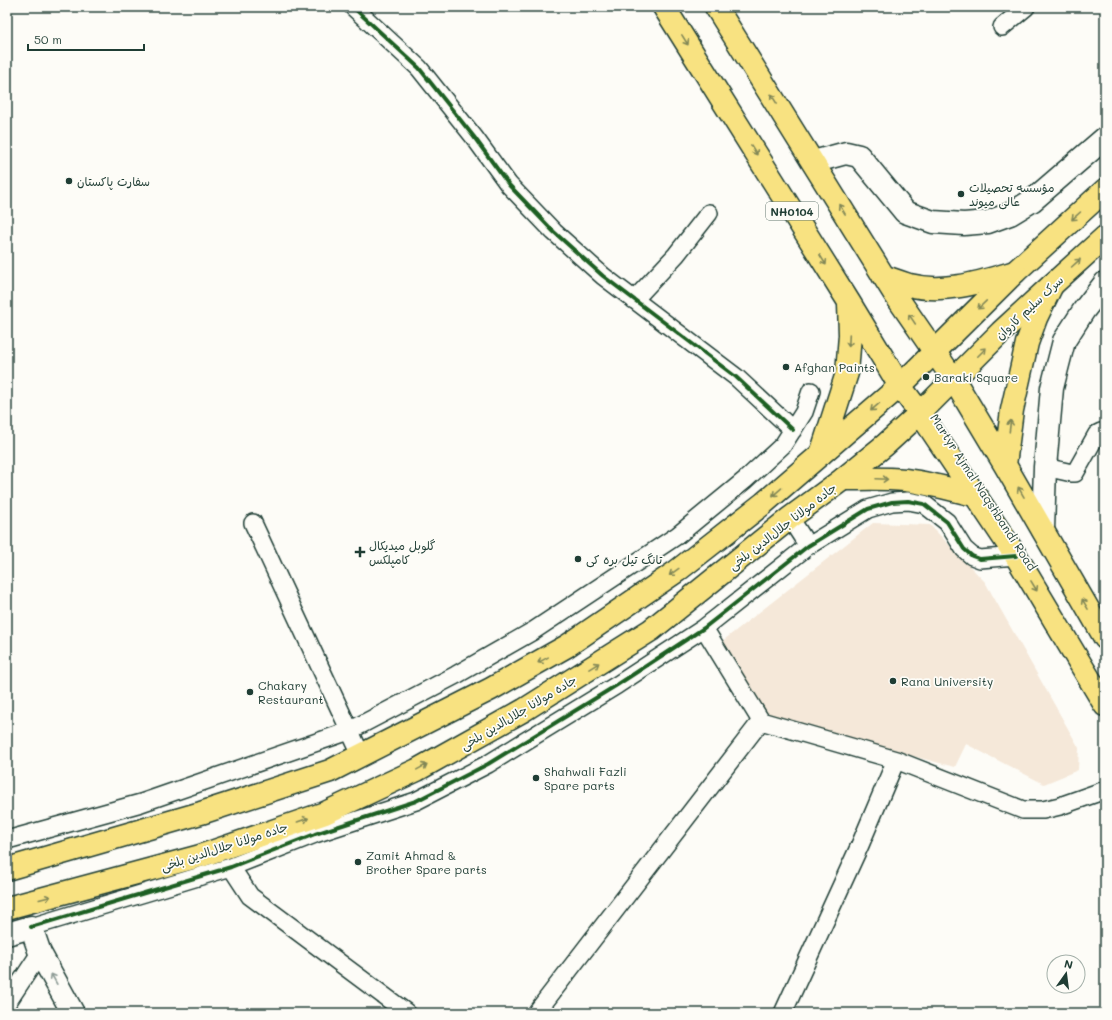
<svg xmlns="http://www.w3.org/2000/svg" width="1112" height="1020" font-family="Mali,'Playpen Sans Arabic',sans-serif">
  <style>
    .built { fill: #f5e8d9 }
    .lines { fill: none; stroke-linecap: round; stroke-linejoin: round }
    .street-casing { stroke: #1f3d34; stroke-width: 20 }
    .secondary-casing { stroke: #1f3d34; stroke-width: 25 }
    .primary-casing { stroke: #1f3d34; stroke-width: 25 }
    .highway-casing { stroke: #1f3d34; stroke-width: 25 }
    .street { stroke: #fdfcf7; stroke-width: 17 }
    .secondary { stroke: #fdfcf7; stroke-width: 22 }
    .primary { stroke: #f8e281; stroke-width: 22 }
    .highway { stroke: #f8e281; stroke-width: 22 }
    .cycleway-casing { stroke: #fdfcf7; stroke-width: 6 }
    .cycleway { stroke: #1b5e20; stroke-width: 4 }
    .oneway { stroke: #818757 }
    .oneway2 { stroke: #8e9c96 }
    .poi-dot { fill: #1f3d34; stroke: #fdfcf7; stroke-width: 1.5 }
    .labels { text-anchor: middle; dominant-baseline: central; stroke-width: 3.5; stroke-linejoin: round; paint-order: stroke }
    .shield { fill: #fdfcf7; stroke: #62766e; stroke-width: 1 }
    .shield-label { font-size: 11px; font-weight: bold; fill: #1f3d34 }
    .poi-label { font-size: 12px; fill: #1f3d34; stroke: #fdfcf7; text-anchor: start }
    .street-label { font-size: 12px; fill: #1f3d34; stroke: #fdfcf7 }
  </style>
  <rect width="100%" height="100%" fill="#fdfcf7"/>
  <filter id="ink" filterUnits="userSpaceOnUse"><feTurbulence type="fractalNoise" baseFrequency=".025" numOctaves="2"/><feDisplacementMap in="SourceGraphic" scale="8" xChannelSelector="R" yChannelSelector="G"/><feConvolveMatrix kernelMatrix="1 2 1 2 8 2 1 2 1" color-interpolation-filters="sRGB"/></filter>
  <g filter="url(#ink)">
    <path class="built" d="M 873,523 L 930,525 L 985,582 L 1079,748 L 1078,770 L 1044,784 L 966,744 L 955,767 L 769,719 L 720,643 Z"/>
    <g class="lines">
      <defs>
        <path id="street" d="M 353,7 L 419,68 L 474,137 L 509,185 L 554,232 L 603,276 L 736,377 L 793,430
          M 1002,27 L 1026,7
          M 634,300 L 676,255 L 709,213
          M 1045,467 L 1072,473 L 1075,473 L 1097,434 L 1101,432 L 1105,433
          M 790,518 L 808,546
          M 253,523 L 361,755
          M 704,628 L 761,721 L 896,760 L 1023,810 L 1043,810 L 1060,806 L 1105,790
          M 7,840 L 141,803 L 349,731 L 456,675 L 533,631 L 678,535 L 745,480 L 783,445 L 804,412 L 811,391
          M 231,867 L 250,896 L 407,1013
          M 31,927 L 231,867 L 315,834 L 416,801 L 488,764 L 617,685 L 704,628 L 808,546 L 868,509 L 892,502 L 908,501 L 924,504 L 947,522 L 964,549 L 972,556 L 980,559 L 1016,556
          M 7,1003 L 40,953
          M 536,1013 L 761,721
          M 783,1013 L 860,845 L 896,760"/>
        <path id="secondary" d="M 813,162 L 846,153 L 859,156 L 905,212 L 933,222 L 964,224 L 988,222 L 1010,214 L 1033,200 L 1105,138
          M 1043,530 L 1045,467 L 1052,388 L 1064,341 L 1084,310 L 1105,283
          M 7,934 L 31,927 L 40,953 L 73,1013"/>
        <path id="primary" d="M 7,869 L 201,813 L 330,771 L 491,689 L 567,646 L 677,571 L 764,503 L 900,386 L 1015,272 L 1105,190
          M 7,908 L 200,856 L 325,813 L 417,770 L 524,710 L 651,630 L 790,518 L 843,479 L 885,445 L 920,413 L 1001,332 L 1052,285 L 1105,237"/>
        <path id="highway" d="M 664,7 L 849,302 L 900,386 L 920,413 L 1016,556 L 1105,705
          M 716,7 L 894,293 L 954,380 L 1005,465 L 1105,638
          M 883,276 C 891,279 900,282 909,285 C 945,294 981,282 1015,272
          M 821,454 L 847,373 L 850,335 L 849,304
          M 1005,465 L 1012,410 L 1027,343 L 1036,318 L 1052,285
          M 843,479 C 863,479 884,478 905,480 C 928,483 951,489 974,495"/>
      </defs>
      <use href="#street" class="street-casing"/>
      <use href="#secondary" class="secondary-casing"/>
      <use href="#primary" class="primary-casing"/>
      <use href="#highway" class="highway-casing"/>
      <use href="#street" class="street"/>
      <use href="#secondary" class="secondary"/>
      <use href="#primary" class="primary"/>
      <use href="#highway" class="highway"/>
      <defs>
        <path id="cycleway" d="M 353,7 L 419,68 L 474,137 L 509,185 L 554,232 L 603,276 L 736,377 L 793,430
          M 31,927 L 231,867 L 315,834 L 416,801 L 488,764 L 617,685 L 704,628 L 808,546 L 868,509 L 892,502 L 908,501 L 924,504 L 947,522 L 964,549 L 972,556 L 980,559 L 1016,556"/>
      </defs>
      <use href="#cycleway" class="cycleway-casing"/>
      <use href="#cycleway" class="cycleway"/>
    </g>
    <defs><path id="oneway-shaft" d="M-6 0H5M1.5-3L5.5 0L1.5 3" fill="none" stroke-width="1.6" stroke-linecap="round" stroke-linejoin="round"/></defs>
    <g class="oneway">
      <use href="#oneway-shaft" transform="translate(685 40) rotate(58)"/>
      <use href="#oneway-shaft" transform="translate(774 99) rotate(-122)"/>
      <use href="#oneway-shaft" transform="translate(754 150) rotate(58)"/>
      <use href="#oneway-shaft" transform="translate(842 209) rotate(-122)"/>
      <use href="#oneway-shaft" transform="translate(1076 216) rotate(138)"/>
      <use href="#oneway-shaft" transform="translate(823 260) rotate(58)"/>
      <use href="#oneway-shaft" transform="translate(1076 263) rotate(-42)"/>
      <use href="#oneway-shaft" transform="translate(982 305) rotate(136)"/>
      <use href="#oneway-shaft" transform="translate(912 319) rotate(-124)"/>
      <use href="#oneway-shaft" transform="translate(849 341) rotate(93)"/>
      <use href="#oneway-shaft" transform="translate(982 352) rotate(-45)"/>
      <use href="#oneway-shaft" transform="translate(875 407) rotate(139)"/>
      <use href="#oneway-shaft" transform="translate(1010 426) rotate(-83)"/>
      <use href="#oneway-shaft" transform="translate(882 479) rotate(3)"/>
      <use href="#oneway-shaft" transform="translate(777 492) rotate(139)"/>
      <use href="#oneway-shaft" transform="translate(1021 492) rotate(-120)"/>
      <use href="#oneway-shaft" transform="translate(674 572) rotate(144)"/>
      <use href="#oneway-shaft" transform="translate(1034 586) rotate(59)"/>
      <use href="#oneway-shaft" transform="translate(1085 604) rotate(-120)"/>
      <use href="#oneway-shaft" transform="translate(543 660) rotate(151)"/>
      <use href="#oneway-shaft" transform="translate(594 666) rotate(-32)"/>
      <use href="#oneway-shaft" transform="translate(422 767) rotate(-29)"/>
      <use href="#oneway-shaft" transform="translate(303 820) rotate(-19)"/>
      <use href="#oneway-shaft" transform="translate(45 898) rotate(-15)"/>
    </g>
    <use class="oneway2" href="#oneway-shaft" transform="translate(54 979) rotate(-119)"/>
  </g>
  <g class="poi-dot">
    <circle cx="69" cy="181" r="4"/>
    <circle cx="961" cy="194" r="4"/>
    <circle cx="786" cy="367" r="4"/>
    <circle cx="926" cy="377" r="4"/>
    <path d="M358 546h4v4h4v4h-4v4h-4v-4h-4v-4h4z"/>
    <circle cx="578" cy="559" r="4"/>
    <circle cx="893" cy="681" r="4"/>
    <circle cx="250" cy="692" r="4"/>
    <circle cx="536" cy="778" r="4"/>
    <circle cx="358" cy="862" r="4"/>
  </g>
  <g class="labels">
    <rect class="shield" x="766" y="202" width="52" height="18" rx="3"/>
    <g class="shield-label">
      <text x="792" y="211">NH0104</text>
    </g>
    <g class="poi-label">
      <text x="77" y="181">سفارت پاکستان</text>
      <text x="969" y="187">مؤسسه تحصیلات<tspan x="969" dy="14">عالی میوند</tspan></text>
      <text x="794" y="367">Afghan Paints</text>
      <text x="934" y="377">Baraki Square</text>
      <text x="369" y="545">گلوبل میدیکال<tspan x="369" dy="14">کامپلکس</tspan></text>
      <text x="586" y="559">تانگ تیل بره کی</text>
      <text x="901" y="681">Rana University</text>
      <text x="258" y="685">Chakary<tspan x="258" dy="14">Restaurant</tspan></text>
      <text x="544" y="771">Shahwali Fazli<tspan x="544" dy="14">Spare parts</tspan></text>
      <text x="366" y="855">Zamit Ahmad &amp;<tspan x="366" dy="14">Brother Spare parts</tspan></text>
    </g>
    <g class="street-label">
      <text transform="translate(1029 307) rotate(-43)">سرک سلیم کاروان</text>
      <text transform="translate(984 492) rotate(57)">Martyr Ajmal Naqshbandi Road</text>
      <text transform="translate(782 526) rotate(-38)">جاده مولانا جلال‌الدین بلخی</text>
      <text transform="translate(518 712) rotate(-31)">جاده مولانا جلال‌الدین بلخی</text>
      <text transform="translate(224 846) rotate(-18)">جاده مولانا جلال‌الدین بلخی</text>
    </g>
  </g>
  <rect width="1112" height="1020" fill="none" stroke="#fdfcf7" stroke-width="24"/>
  <rect x="12" y="12" width="1088" height="996" fill="none" stroke="#1f3d34" stroke-width="1.5" filter="url(#ink)"/>
  <g transform="translate(1066 974) rotate(14)"><circle r="19" fill="#fdfcf7" stroke="#a4b0a9"/>
  <path d="M0-3L7 15L0 10L-7 15Z" fill="#1f3d34"/>
  <text y="-6" font-size="11" font-weight="bold" text-anchor="middle" fill="#1f3d34">N</text>
  </g>
  <path d="M28 44v6h116v-6" fill="none" stroke="#1f3d34" stroke-width="2"/>
  <text x="34" y="44" font-size="12" fill="#1f3d34" stroke="#fdfcf7" stroke-width="3" paint-order="stroke">50 m</text>
</svg>
